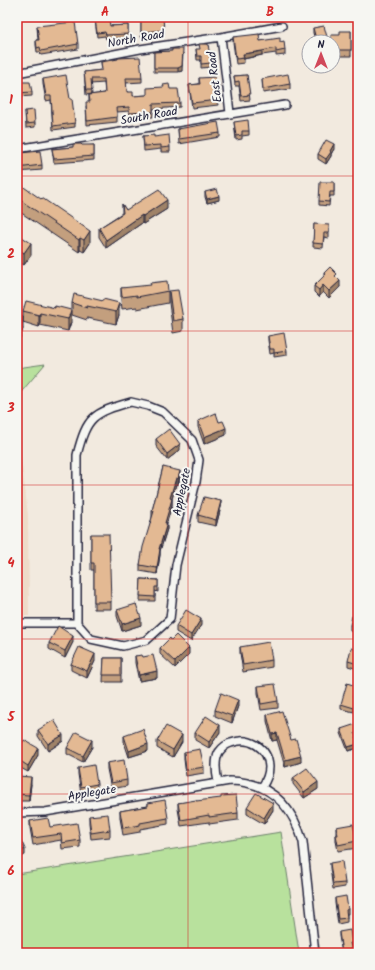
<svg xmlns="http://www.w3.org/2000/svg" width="375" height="970" font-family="Kalam,sans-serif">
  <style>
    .built { fill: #eedbc8 }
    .green { fill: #b8e19d; stroke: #6d826c }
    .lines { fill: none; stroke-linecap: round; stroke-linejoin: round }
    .minor-casing { stroke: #22223b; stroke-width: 10 }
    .minor { stroke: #f6f6f2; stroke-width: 7 }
    .wall { fill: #c39f7e; stroke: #22223b }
    .shaded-wall { fill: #9f8267; stroke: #22223b }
    .building { fill: #e3b993; stroke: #22223b }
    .grid { fill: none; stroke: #d62828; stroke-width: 1; stroke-opacity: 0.55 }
    .labels { text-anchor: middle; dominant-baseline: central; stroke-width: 4; stroke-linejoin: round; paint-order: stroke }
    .street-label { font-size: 12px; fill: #22223b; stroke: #f6f6f2 }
    .neatline { fill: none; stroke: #d62828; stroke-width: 1.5 }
    .grid-label { font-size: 13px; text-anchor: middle; font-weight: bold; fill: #d62828 }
  </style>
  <rect width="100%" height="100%" fill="#f2eadf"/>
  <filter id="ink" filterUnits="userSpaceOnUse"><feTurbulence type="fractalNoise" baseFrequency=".025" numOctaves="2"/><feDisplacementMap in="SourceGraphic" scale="8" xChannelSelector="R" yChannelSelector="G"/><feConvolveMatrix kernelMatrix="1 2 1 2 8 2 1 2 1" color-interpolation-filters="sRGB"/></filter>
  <g filter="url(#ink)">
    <path class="built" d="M 17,423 L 28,515 L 29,616 L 17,616 Z"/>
    <path class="green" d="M 45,364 L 17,397 L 17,368 Z
      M 281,832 L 299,953 L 17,953 L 17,874 Z"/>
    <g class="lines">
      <defs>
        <path id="minor" d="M 221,37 L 230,113
          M 17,73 L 140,49 L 221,37 L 282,26
          M 17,149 L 285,105
          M 131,402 L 148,406 L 163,412 L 192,440 L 199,460 L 196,482 L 176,565 L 170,619 L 147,640 L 123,646 L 91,639 L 77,623 L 77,455 C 87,416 93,413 131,402 Z
          M 17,623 L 77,623
          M 218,782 C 216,773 214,761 219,752 C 222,748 227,744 231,743 C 249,736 268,747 269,767 C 269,774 266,781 262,787
          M 17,813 L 45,812 L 230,781 C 270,782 292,805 303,842 L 315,953"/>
      </defs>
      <use href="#minor" class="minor-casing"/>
      <use href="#minor" class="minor"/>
    </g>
    <path class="wall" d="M 141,17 L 164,30 L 164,34 L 141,37 Z
      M 95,19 L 110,26 L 128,25 L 128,38 L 106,39 L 105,36 L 97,37 Z
      M 37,26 L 78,44 L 78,49 L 41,55 L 40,52 L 37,52 L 36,45 L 36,40 L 38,40 Z
      M 313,28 L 327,41 L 322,42 L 316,42 L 313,33 Z
      M 351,31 L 351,56 L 334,56 L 334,50 L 333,50 L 333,42 L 340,35 Z
      M 233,37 L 260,41 L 280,42 L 285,50 L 285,55 L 276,56 L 276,53 L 262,55 L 244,59 L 244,63 L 236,64 L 233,42 Z
      M 196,49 L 211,63 L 211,67 L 201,68 L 201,60 L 197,60 Z
      M 172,51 L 182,71 L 178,72 L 154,72 L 154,52 Z
      M 101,62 L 142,78 L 142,82 L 126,83 L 127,92 L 133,96 L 147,95 L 170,89 L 180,103 L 180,107 L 153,109 L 153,117 L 129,117 L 129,111 L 117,112 L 117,122 L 87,125 L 86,106 L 89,102 L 89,95 L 105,93 L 104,83 L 91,84 L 92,94 L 86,95 L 84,72 L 102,70 Z
      M 247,75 L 250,100 L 241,101 L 239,86 L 235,86 L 234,76 Z
      M 199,78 L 216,83 L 220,93 L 220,98 L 217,98 L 218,105 L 192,108 L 189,85 L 199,84 Z
      M 43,79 L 70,99 L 75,123 L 75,127 L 53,130 L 51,100 L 46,101 L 43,84 Z
      M 262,79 L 290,84 L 290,89 L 263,93 Z
      M 17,82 L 32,92 L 32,96 L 17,97 Z
      M 25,111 L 35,123 L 35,127 L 26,128 Z
      M 234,122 L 249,131 L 249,135 L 242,136 L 242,139 L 236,140 Z
      M 355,124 L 358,124 L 358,139 L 357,139 L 355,129 Z
      M 178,129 L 220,133 L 220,137 L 179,144 Z
      M 143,136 L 154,137 L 170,147 L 170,152 L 161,152 L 161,149 L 144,151 Z
      M 94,145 L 94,160 L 54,163 L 52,149 Z
      M 334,149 L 331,154 L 331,156 L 326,164 L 318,159 L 318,154 Z
      M 17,155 L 42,165 L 42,170 L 17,172 Z
      M 334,182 L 334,196 L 330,196 L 329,206 L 319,205 L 319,201 Z
      M 17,184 L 90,243 L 84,252 L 80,250 L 79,252 L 17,210 Z
      M 205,192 L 219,200 L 207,203 L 205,197 Z
      M 122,204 L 126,210 L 167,209 L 143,224 L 142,223 L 106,248 L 99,237 L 99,228 L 122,213 Z
      M 314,224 L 329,229 L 329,238 L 324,237 L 323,248 L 313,247 Z
      M 17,236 L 31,255 L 24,265 L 17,261 Z
      M 324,273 L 337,278 L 340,287 L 329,298 L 323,292 L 319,297 L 314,292 L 314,286 L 324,276 Z
      M 121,288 L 168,291 L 168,303 L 137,309 L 137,307 L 122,309 L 121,300 Z
      M 169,291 L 183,319 L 183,331 L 173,333 L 169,303 Z
      M 103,299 L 119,315 L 116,324 L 87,318 L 87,320 L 72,315 L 72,303 L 103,301 Z
      M 55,306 L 71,322 L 68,331 L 40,325 L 39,327 L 23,322 L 23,311 L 55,308 Z
      M 17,316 L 23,329 L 20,338 L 17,337 Z
      M 268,336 L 287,351 L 287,355 L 274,357 L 274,353 L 270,354 L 268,340 Z
      M 198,421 L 219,422 L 226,435 L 204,444 L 198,427 Z
      M 156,439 L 180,450 L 167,460 L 156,446 Z
      M 163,467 L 180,477 L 178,485 L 176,484 L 172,499 L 172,505 L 166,523 L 167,529 L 160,551 L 160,555 L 157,574 L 140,571 L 140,565 L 152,517 L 152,511 Z
      M 221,507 L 216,526 L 198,522 L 198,515 Z
      M 91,534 L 111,602 L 111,609 L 94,609 L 94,570 L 91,570 Z
      M 141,579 L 158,580 L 158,592 L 155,591 L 155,601 L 140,601 Z
      M 358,584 L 358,593 L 357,593 L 357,587 Z
      M 117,610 L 141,625 L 122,631 L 117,616 Z
      M 358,617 L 358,633 L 350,631 L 350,625 Z
      M 201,625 L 191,641 L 176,632 L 176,626 Z
      M 73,642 L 65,658 L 49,649 L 49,643 Z
      M 240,647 L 272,660 L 272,667 L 243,672 L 240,653 Z
      M 160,648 L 189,654 L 175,668 L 160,654 Z
      M 358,650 L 358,669 L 348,666 L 348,661 Z
      M 135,656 L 143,657 L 157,678 L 139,681 L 135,663 Z
      M 104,658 L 121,658 L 121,682 L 103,682 Z
      M 95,661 L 87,678 L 71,670 L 71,664 Z
      M 258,686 L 278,701 L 278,708 L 261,710 L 258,693 Z
      M 356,690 L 354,697 L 357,703 L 354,712 L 341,709 L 341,704 Z
      M 238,706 L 232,723 L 215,716 L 215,710 Z
      M 267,715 L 291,740 L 301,762 L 285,767 L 277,740 L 272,741 L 267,721 Z
      M 341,729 L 358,729 L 358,737 L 356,737 L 358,743 L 358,748 L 348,751 L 341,733 Z
      M 38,730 L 63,741 L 48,751 L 38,736 Z
      M 220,732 L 209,748 L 195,740 L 195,733 Z
      M 124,736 L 148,751 L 129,757 L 124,742 Z
      M 157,741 L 182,742 L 173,757 L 157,748 Z
      M 92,747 L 83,762 L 67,754 L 67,748 Z
      M 17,751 L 38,755 L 28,772 L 17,766 Z
      M 184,752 L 204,767 L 204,773 L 186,776 L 184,759 Z
      M 107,763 L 127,780 L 127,786 L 111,789 L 107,769 Z
      M 78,768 L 97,784 L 97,791 L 81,794 L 78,774 Z
      M 17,776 L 31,784 L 29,801 L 17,801 Z
      M 293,778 L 318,789 L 304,798 L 293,784 Z
      M 196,801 L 238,813 L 238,820 L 209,824 L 209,822 L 181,826 L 178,809 L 178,803 Z
      M 148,803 L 168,818 L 168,824 L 140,829 L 140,832 L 123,835 L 120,818 L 120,811 L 148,806 Z
      M 247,807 L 273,810 L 264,824 L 247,814 Z
      M 89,816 L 110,830 L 110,837 L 91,839 L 89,823 Z
      M 30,821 L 50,827 L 80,840 L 80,847 L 62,849 L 61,840 L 33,845 L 30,828 Z
      M 336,827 L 357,841 L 357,848 L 338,851 L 336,841 Z
      M 330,863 L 345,883 L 345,887 L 333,889 L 330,868 Z
      M 335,898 L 348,909 L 348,914 L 347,914 L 347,922 L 338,924 L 335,903 Z
      M 339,932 L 352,943 L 352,947 L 351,947 L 352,953 L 342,953 L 339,936 Z"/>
    <path class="shaded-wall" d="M 327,37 L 327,41 L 322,42 L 316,42 L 316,39 Z
      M 262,51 L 262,55 L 243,59 L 243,54 Z
      M 183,53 L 182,71 L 178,72 L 178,68 Z
      M 334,144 L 334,149 L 331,154 L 331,156 L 326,164 L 326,159 L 330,151 Z
      M 219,196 L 219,200 L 207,203 L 207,199 Z
      M 167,200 L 167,209 L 143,224 L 143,216 Z
      M 142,215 L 142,223 L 106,248 L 106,240 Z
      M 90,231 L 90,243 L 84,252 L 84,240 Z
      M 80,238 L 80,250 L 79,252 L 79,240 Z
      M 31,243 L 31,255 L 24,265 L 24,253 Z
      M 340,281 L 340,287 L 329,298 L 329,291 Z
      M 323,285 L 323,292 L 319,297 L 319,290 Z
      M 119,303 L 119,315 L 116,324 L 116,312 Z
      M 71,310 L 71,322 L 68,331 L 68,319 Z
      M 40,313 L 40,325 L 39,327 L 39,315 Z
      M 23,317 L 23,329 L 20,338 L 20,326 Z
      M 226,428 L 226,435 L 204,444 L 204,437 Z
      M 180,444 L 180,450 L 167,460 L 167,454 Z
      M 180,471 L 180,477 L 178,485 L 178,479 Z
      M 176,478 L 176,484 L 172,499 L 172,505 L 165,529 L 165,523 L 170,498 Z
      M 221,501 L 221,507 L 216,526 L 216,520 Z
      M 167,523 L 167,529 L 160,551 L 160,555 L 157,574 L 159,549 Z
      M 141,618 L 141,625 L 122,631 L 122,624 Z
      M 201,619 L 201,625 L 191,641 L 191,635 Z
      M 73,636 L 73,642 L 65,658 L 65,651 Z
      M 189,648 L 189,654 L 175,668 L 175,662 Z
      M 95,654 L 95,661 L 87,678 L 87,671 Z
      M 157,671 L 157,678 L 139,681 L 139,675 Z
      M 356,686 L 356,690 L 353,702 L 353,697 Z
      M 357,698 L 357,703 L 354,712 L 354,708 Z
      M 238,700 L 238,706 L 232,723 L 232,716 Z
      M 220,725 L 220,732 L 209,748 L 209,742 Z
      M 358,732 L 358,737 L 355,738 L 355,733 Z
      M 277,733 L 277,740 L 272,741 L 272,734 Z
      M 63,735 L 63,741 L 48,751 L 48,744 Z
      M 182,735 L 182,742 L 173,757 L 173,750 Z
      M 92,740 L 92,747 L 83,762 L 83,756 Z
      M 148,744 L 148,751 L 129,757 L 129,751 Z
      M 358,744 L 358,748 L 348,751 L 348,747 Z
      M 38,748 L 38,755 L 28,772 L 28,766 Z
      M 301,756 L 301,762 L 285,767 L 285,760 Z
      M 31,777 L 31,784 L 29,801 L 29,795 Z
      M 318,782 L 318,789 L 304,798 L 304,792 Z
      M 273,803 L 273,810 L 264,824 L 264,818 Z
      M 25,849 L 25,855 L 17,859 L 17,853 Z"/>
    <path class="building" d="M 141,17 L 163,17 L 164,30 L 141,32 Z
      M 95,19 L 109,19 L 110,26 L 128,25 L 128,34 L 106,35 L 105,32 L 97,33 Z
      M 75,22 L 78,44 L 41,51 L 40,47 L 37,48 L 36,40 L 39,40 L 37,26 Z
      M 324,26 L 327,37 L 316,39 L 313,28 Z
      M 340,31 L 351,31 L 351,50 L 334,50 L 334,44 L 333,44 L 333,42 L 331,42 L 331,35 L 340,35 Z
      M 259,34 L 260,41 L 280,38 L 280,42 L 284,41 L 285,50 L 276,52 L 276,48 L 262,51 L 243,54 L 244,58 L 236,59 L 233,37 Z
      M 199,44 L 208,44 L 211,63 L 201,64 L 201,56 L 197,56 L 196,49 L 200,49 Z
      M 172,49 L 183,49 L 182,66 L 178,68 L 154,68 L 154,52 L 172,51 Z
      M 140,57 L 142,78 L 126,78 L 127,92 L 133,92 L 133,96 L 147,95 L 147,88 L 164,87 L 163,85 L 169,84 L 170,89 L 178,89 L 180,103 L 153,104 L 153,112 L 129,113 L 129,107 L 116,108 L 117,117 L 87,121 L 86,102 L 90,102 L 89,95 L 105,93 L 104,79 L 91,79 L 92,90 L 86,90 L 84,72 L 102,70 L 101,62 L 118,59 L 118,58 Z
      M 288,74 L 290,84 L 263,89 L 262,79 Z
      M 66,75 L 70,99 L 72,99 L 75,123 L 53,126 L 51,96 L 46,96 L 43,79 Z
      M 247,75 L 250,95 L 241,96 L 239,81 L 235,82 L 234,76 Z
      M 215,77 L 216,83 L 219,83 L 220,93 L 217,93 L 218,100 L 192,103 L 189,85 L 200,84 L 199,78 Z
      M 17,82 L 30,82 L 32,92 L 17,93 Z
      M 34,110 L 35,123 L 26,124 L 25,111 Z
      M 248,120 L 249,131 L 242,131 L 242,135 L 236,136 L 234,122 Z
      M 218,122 L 220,133 L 179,139 L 178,129 Z
      M 355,124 L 358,124 L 358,134 L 357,134 Z
      M 154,135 L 154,137 L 169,135 L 170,147 L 161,148 L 161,145 L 144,146 L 143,136 Z
      M 326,140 L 334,144 L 330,151 L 331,152 L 326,159 L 318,154 Z
      M 73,144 L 81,144 L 82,145 L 94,145 L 94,156 L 54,159 L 52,149 L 73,147 Z
      M 40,151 L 42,165 L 17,168 L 17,155 L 20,154 L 20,153 Z
      M 320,182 L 334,182 L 334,192 L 330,192 L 329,202 L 319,201 Z
      M 18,183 L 41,199 L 42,198 L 90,231 L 84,240 L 80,238 L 79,240 L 17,198 L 17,184 Z
      M 159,189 L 167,200 L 143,216 L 142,215 L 106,240 L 99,228 L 123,213 L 122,204 L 126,210 Z
      M 217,189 L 219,196 L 207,199 L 205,192 Z
      M 314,224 L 329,225 L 329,233 L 324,233 L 323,244 L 313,243 Z
      M 19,235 L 31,243 L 24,253 L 17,249 L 17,236 L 18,236 Z
      M 330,267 L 337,274 L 335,276 L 340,281 L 329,291 L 323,285 L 319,290 L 314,286 L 326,274 L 324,273 Z
      M 167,281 L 168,291 L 137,297 L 137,295 L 122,297 L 121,288 L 151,285 L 150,283 Z
      M 178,290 L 183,319 L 173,321 L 169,291 Z
      M 74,294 L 103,301 L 103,299 L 119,303 L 116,312 L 87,306 L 87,308 L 72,303 Z
      M 26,301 L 55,308 L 55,306 L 71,310 L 68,319 L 40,313 L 39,315 L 23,311 Z
      M 17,316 L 23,317 L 20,326 L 17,325 Z
      M 284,333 L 287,351 L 274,353 L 274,349 L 270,349 L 268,336 Z
      M 216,413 L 219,422 L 223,421 L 226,428 L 204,437 L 198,421 Z
      M 169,429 L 180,444 L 167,454 L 156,439 Z
      M 163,467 L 180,471 L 178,479 L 176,478 L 170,498 L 172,499 L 165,523 L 167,523 L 159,549 L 160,549 L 157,568 L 140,565 L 143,547 L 154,511 L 152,511 Z
      M 204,497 L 221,501 L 216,520 L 198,515 Z
      M 91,534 L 109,534 L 111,602 L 94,602 L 94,563 L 91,563 Z
      M 141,579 L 158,580 L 158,587 L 155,587 L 155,597 L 140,596 Z
      M 136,604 L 141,618 L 122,624 L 117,610 Z
      M 186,610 L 201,619 L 191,635 L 176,626 Z
      M 352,616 L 358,617 L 358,626 L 350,625 Z
      M 58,626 L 73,636 L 65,651 L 49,643 Z
      M 176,635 L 189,648 L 175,662 L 160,648 L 170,638 L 171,640 Z
      M 269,642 L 272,660 L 243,665 L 240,647 Z
      M 79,647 L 95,654 L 87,671 L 71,664 Z
      M 351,648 L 358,650 L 358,664 L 348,661 Z
      M 142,655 L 143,657 L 153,655 L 157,671 L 139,675 L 135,656 Z
      M 104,658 L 121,658 L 121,675 L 103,675 Z
      M 347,683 L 356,686 L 353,697 L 357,698 L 354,708 L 341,704 Z
      M 275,684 L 278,701 L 261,704 L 258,686 Z
      M 221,693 L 238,700 L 232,716 L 215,710 Z
      M 282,711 L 291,740 L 296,739 L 301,756 L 285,760 L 277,733 L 272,734 L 267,715 Z
      M 206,716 L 220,725 L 209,742 L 195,733 Z
      M 54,720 L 63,735 L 48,744 L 38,730 Z
      M 356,724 L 358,729 L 358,732 L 355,733 L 358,744 L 348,747 L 341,729 Z
      M 166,726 L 182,735 L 173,750 L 157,741 Z
      M 143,729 L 148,744 L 129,751 L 124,736 Z
      M 76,732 L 92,740 L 83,756 L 67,748 Z
      M 24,740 L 38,748 L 28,766 L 17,759 L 17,751 Z
      M 200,749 L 204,767 L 186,770 L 184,752 Z
      M 124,760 L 127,780 L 111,783 L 107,763 Z
      M 94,765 L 97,784 L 81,787 L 78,768 Z
      M 307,768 L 318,782 L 304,792 L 293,778 Z
      M 17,776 L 31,777 L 29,795 L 17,794 Z
      M 256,793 L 273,803 L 264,818 L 247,807 Z
      M 236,795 L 238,813 L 209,817 L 209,815 L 181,820 L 178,803 L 196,800 L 196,801 L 221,798 L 221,796 Z
      M 165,800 L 168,818 L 140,823 L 140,825 L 123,828 L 120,811 L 148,806 L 148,803 Z
      M 108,814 L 110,830 L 91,833 L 89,816 Z
      M 48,818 L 50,827 L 77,823 L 80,840 L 62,843 L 61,834 L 33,838 L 30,821 Z
      M 353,824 L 357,841 L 338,845 L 336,835 L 338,835 L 336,827 Z
      M 18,834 L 25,849 L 17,853 L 17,835 Z
      M 342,861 L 345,883 L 333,884 L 330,863 Z
      M 346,896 L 348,909 L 346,910 L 347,918 L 338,919 L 335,898 Z
      M 350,930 L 352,943 L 350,943 L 352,951 L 342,953 L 339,932 Z"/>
  </g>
  <path class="grid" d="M 188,17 L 188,953M 17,176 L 358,176M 17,331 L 358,331M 17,485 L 358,485M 17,639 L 358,639M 17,794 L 358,794"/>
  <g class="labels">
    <g class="street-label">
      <text transform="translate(136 39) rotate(-10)">North Road</text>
      <text transform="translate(215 77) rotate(-97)">East Road</text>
      <text transform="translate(149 116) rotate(-10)">South Road</text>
      <text transform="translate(182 492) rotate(-78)">Applegate</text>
      <text transform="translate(92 793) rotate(-9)">Applegate</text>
    </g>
  </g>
  <rect width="375" height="970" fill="none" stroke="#f6f6f2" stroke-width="44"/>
  <g transform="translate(321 54)"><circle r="19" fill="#f6f6f2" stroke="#a1a1a9"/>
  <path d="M0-3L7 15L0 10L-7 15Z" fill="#d1495b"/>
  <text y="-6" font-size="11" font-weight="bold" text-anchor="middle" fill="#22223b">N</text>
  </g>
  <rect x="22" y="22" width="331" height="926" class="neatline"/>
  <g class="grid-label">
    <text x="105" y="16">A</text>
    <text x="270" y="16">B</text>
    <text x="11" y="104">1</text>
    <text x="11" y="258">2</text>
    <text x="11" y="412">3</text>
    <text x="11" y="567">4</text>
    <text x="11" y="721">5</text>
    <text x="11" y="875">6</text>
  </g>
</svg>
